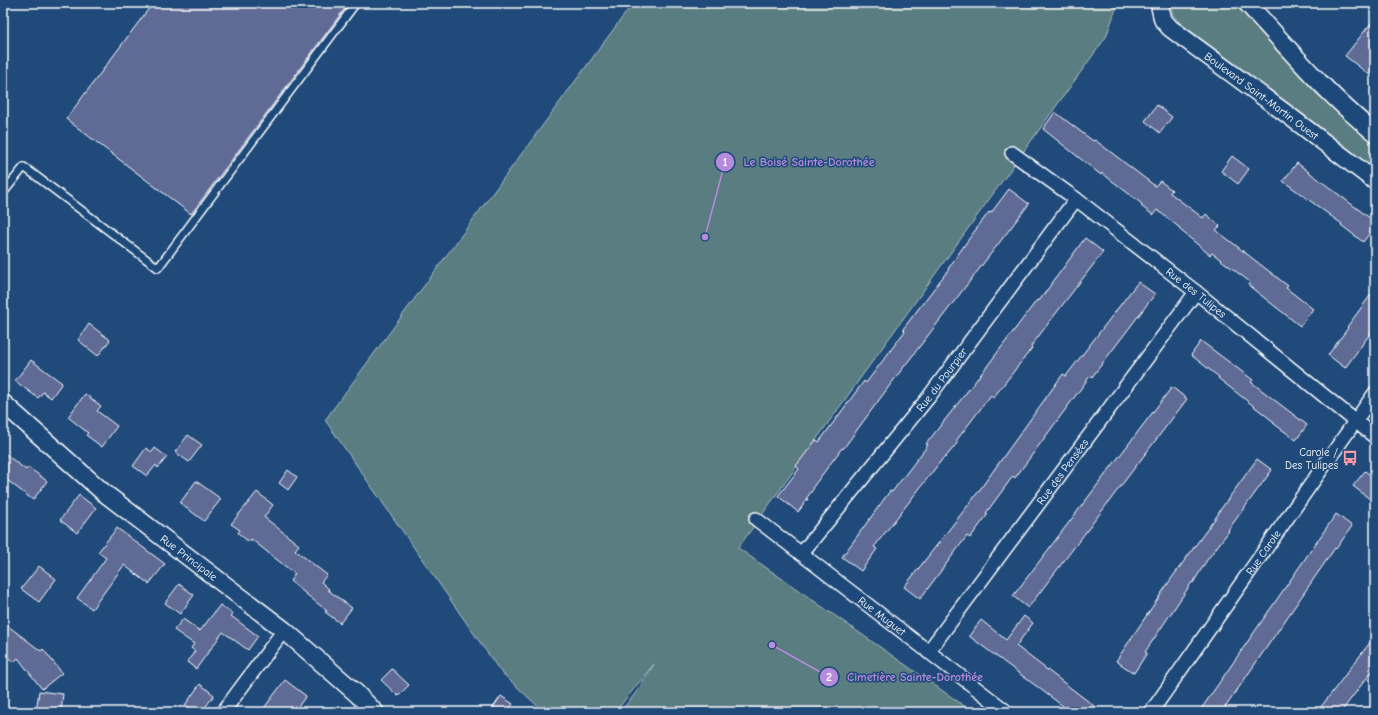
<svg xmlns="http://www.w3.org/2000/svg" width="1378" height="715" font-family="'Comic Neue',sans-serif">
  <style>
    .green { fill: #5a7d82; stroke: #acbec0 }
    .building { fill: #5f6a95; stroke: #fff }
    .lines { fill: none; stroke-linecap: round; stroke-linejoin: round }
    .service-casing { stroke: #fff; stroke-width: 10 }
    .minor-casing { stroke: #fff; stroke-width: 16 }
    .tertiary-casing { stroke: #fff; stroke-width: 20 }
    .service { stroke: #1f4a7a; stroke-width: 7 }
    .minor { stroke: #1f4a7a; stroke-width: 13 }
    .tertiary { stroke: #1f4a7a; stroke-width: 17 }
    .labels { text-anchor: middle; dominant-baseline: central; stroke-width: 3; stroke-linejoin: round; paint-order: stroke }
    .street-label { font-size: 11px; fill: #fff; stroke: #1f4a7a }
    .poi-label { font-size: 11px; fill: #fff; stroke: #1f4a7a; text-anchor: end }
    .leader { fill: none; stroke: #b68bdc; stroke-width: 1.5 }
    .callout-dot { fill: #b68bdc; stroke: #1f4a7a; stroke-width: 1.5 }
    .mark-label { font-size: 12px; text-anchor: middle; font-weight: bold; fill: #fff }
    .callout-label { font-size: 12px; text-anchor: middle; font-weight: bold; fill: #b68bdc; stroke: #1f4a7a; stroke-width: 3; stroke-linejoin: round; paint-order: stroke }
  </style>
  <rect width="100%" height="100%" fill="#1f4a7a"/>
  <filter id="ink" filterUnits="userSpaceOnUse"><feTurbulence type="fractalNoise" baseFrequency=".025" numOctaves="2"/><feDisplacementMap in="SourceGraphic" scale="8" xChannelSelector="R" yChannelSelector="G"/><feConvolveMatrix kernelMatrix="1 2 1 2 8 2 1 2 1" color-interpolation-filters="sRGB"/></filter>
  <g filter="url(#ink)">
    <path class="green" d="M 633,3 L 1118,3 L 1106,37 L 738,548 L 973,712 L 620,712 L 635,694 L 654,664 L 615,712 L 544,712 L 500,671 L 325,420 Z
      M 1170,3 L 1234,3 L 1317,94 L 1338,113 L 1375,143 L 1375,170 L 1324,130 L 1180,23 L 1173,15 Z"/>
    <path class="building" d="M 153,3 L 349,3 L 191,214 L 66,119 Z
      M 1375,18 L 1375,79 L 1345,56 Z
      M 1157,105 L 1172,117 L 1160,133 L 1145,121 Z
      M 1055,112 L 1093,141 L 1095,140 L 1155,186 L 1160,181 L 1172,190 L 1170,193 L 1203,218 L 1206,214 L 1220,226 L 1216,230 L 1288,286 L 1286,288 L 1313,309 L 1300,326 L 1248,285 L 1250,282 L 1212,253 L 1210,255 L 1179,229 L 1180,228 L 1157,210 L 1153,215 L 1141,206 L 1142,204 L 1102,173 L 1101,175 L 1043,129 Z
      M 1232,156 L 1249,169 L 1238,184 L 1221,171 Z
      M 1297,163 L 1375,222 L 1375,226 L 1363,242 L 1341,225 L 1342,224 L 1283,181 Z
      M 1009,189 L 1029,204 L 890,385 L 843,449 L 842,448 L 813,487 L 814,488 L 806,499 L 808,499 L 798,512 L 778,496 L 799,469 L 796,466 L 816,440 L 819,442 L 864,381 L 866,383 L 905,331 L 903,329 L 949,269 L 948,269 L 968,240 L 989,212 L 991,213 Z
      M 1085,238 L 1103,252 L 1031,346 L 1032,348 L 1018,366 L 993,398 L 991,395 L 956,441 L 958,442 L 945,458 L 944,457 L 874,547 L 877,549 L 861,571 L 842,557 L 890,491 L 892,492 L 928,445 L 926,444 L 988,365 L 1037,300 L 1039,301 Z
      M 1138,282 L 1155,294 L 1092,377 L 1090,376 L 1015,478 L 1013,476 L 986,513 L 988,514 L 970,538 L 967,536 L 920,599 L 904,587 L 973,499 L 1063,374 L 1066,376 Z
      M 1375,289 L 1375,327 L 1345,368 L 1328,355 L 1348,328 L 1347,327 Z
      M 89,324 L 110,340 L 98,356 L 78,340 Z
      M 1201,341 L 1253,380 L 1251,382 L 1307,425 L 1296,440 L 1273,423 L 1274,422 L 1218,378 L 1219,377 L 1191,355 Z
      M 31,360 L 62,383 L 51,398 L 43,392 L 38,398 L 15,381 Z
      M 1172,387 L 1187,399 L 1028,608 L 1013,596 Z
      M 85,394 L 101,406 L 97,411 L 117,426 L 102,447 L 86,435 L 88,433 L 68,417 Z
      M 188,435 L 202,445 L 189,462 L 175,452 Z
      M 146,448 L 152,452 L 155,448 L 167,457 L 158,468 L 156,465 L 147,476 L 133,466 Z
      M 3,452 L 26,470 L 28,467 L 47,481 L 33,500 L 3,477 Z
      M 1257,459 L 1272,470 L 1228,530 L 1229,531 L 1207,560 L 1193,583 L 1192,582 L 1145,652 L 1147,653 L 1134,673 L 1116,661 L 1171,579 L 1219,513 L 1218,513 Z
      M 288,470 L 297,477 L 288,490 L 279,483 Z
      M 1365,471 L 1375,479 L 1375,503 L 1353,486 Z
      M 196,481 L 221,499 L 204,521 L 180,503 Z
      M 257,492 L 273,505 L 264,517 L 299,545 L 295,550 L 327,575 L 321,582 L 329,589 L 328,590 L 352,608 L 340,623 L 325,612 L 327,611 L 290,581 L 295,574 L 251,539 L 249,542 L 238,533 L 240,530 L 231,524 Z
      M 79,495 L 96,508 L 77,533 L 60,520 Z
      M 1336,514 L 1352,526 L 1336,549 L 1335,548 L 1222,712 L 1199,712 Z
      M 117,528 L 165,564 L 149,584 L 124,565 L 92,609 L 77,598 L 106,558 L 98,552 Z
      M 39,566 L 56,579 L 39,602 L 21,589 Z
      M 179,584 L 194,595 L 180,614 L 165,603 Z
      M 220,605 L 233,614 L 231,616 L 258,636 L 248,650 L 223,632 L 196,669 L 187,662 L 195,651 L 191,648 L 194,644 L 174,630 L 183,619 L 200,631 Z
      M 1024,616 L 1033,623 L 1016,646 L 1102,712 L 1071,712 L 969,636 L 981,620 L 1006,640 Z
      M 8,626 L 41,651 L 43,649 L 62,673 L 42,689 L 18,658 L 14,662 L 3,654 L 3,633 Z
      M 1375,636 L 1375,668 L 1362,684 L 1341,712 L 1317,712 Z
      M 392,669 L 409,685 L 398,696 L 381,680 Z
      M 285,680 L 306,696 L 294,712 L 261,712 Z
      M 200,684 L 214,695 L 202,712 L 196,712 L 185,705 Z
      M 39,691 L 63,694 L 61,712 L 36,712 Z
      M 501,696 L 513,704 L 507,712 L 490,712 Z"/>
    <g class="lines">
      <defs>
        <path id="service" d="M 3,193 L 24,167 L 158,268 L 356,3"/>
        <g id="minor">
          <path id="s1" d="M 1012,153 L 1076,199 L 1196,292 L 1375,437"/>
          <path id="s2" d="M 756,519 L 1007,712"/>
          <path id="s3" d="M 801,554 L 928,398 L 1076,199"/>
          <path id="s4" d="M 928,652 L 1196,292"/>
          <path d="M 223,712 L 284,630"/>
          <path id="s5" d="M 1151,712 L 1375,393"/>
        </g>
        <g id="tertiary">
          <path id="s6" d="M 1159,3 L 1163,20 L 1170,28 L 1284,112 L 1375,181"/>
          <path d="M 1247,3 C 1288,48 1327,95 1375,133"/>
          <path id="s7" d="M 3,403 L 103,492 L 284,630 L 356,693 L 375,712"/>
        </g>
      </defs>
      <use href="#service" class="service-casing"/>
      <use href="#minor" class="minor-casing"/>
      <use href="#tertiary" class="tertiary-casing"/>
      <use href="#service" class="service"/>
      <use href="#minor" class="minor"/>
      <use href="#tertiary" class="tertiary"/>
    </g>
  </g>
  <defs>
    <symbol id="bus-bare" viewBox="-9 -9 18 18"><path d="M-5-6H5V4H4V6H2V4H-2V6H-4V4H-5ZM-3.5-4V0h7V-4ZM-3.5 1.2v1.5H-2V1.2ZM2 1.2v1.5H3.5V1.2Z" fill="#ff9aa2" stroke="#1f4a7a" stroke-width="2.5" paint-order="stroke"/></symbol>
  </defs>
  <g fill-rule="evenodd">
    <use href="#bus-bare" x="1339" y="447" width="22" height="22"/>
  </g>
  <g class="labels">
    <g class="street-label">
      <text stroke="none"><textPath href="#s6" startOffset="142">Boulevard Saint-Martin Ouest</textPath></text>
      <text stroke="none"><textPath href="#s1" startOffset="231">Rue des Tulipes</textPath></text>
      <text stroke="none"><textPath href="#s3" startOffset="224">Rue du Pourpier</textPath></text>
      <text stroke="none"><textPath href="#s4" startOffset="225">Rue des Pensées</textPath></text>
      <text stroke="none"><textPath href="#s5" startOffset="195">Rue Carole</textPath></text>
      <text stroke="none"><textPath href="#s7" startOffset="242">Rue Principale</textPath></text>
      <text stroke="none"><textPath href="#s2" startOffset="159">Rue Muguet</textPath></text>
    </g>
    <g class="poi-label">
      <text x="1338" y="452">Carole /<tspan x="1338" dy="13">Des Tulipes</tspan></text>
    </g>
  </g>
  <path class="leader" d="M705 237L725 162M772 645L829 677"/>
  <g class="callout-dot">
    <circle cx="705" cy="237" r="4"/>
    <circle cx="772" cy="645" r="4"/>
    <circle cx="725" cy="162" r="10"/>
    <circle cx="829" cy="677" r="10"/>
  </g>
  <g class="mark-label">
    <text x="725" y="166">1</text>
    <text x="829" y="681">2</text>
  </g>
  <g class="callout-label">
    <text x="809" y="166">Le Boisé Sainte-Dorothée</text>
    <text x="915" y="681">Cimetière Sainte-Dorothée</text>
  </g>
  <rect width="1378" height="715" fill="none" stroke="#1f4a7a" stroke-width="16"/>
  <rect x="8" y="8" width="1362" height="699" fill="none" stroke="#fff" stroke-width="1.5" filter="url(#ink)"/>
</svg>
